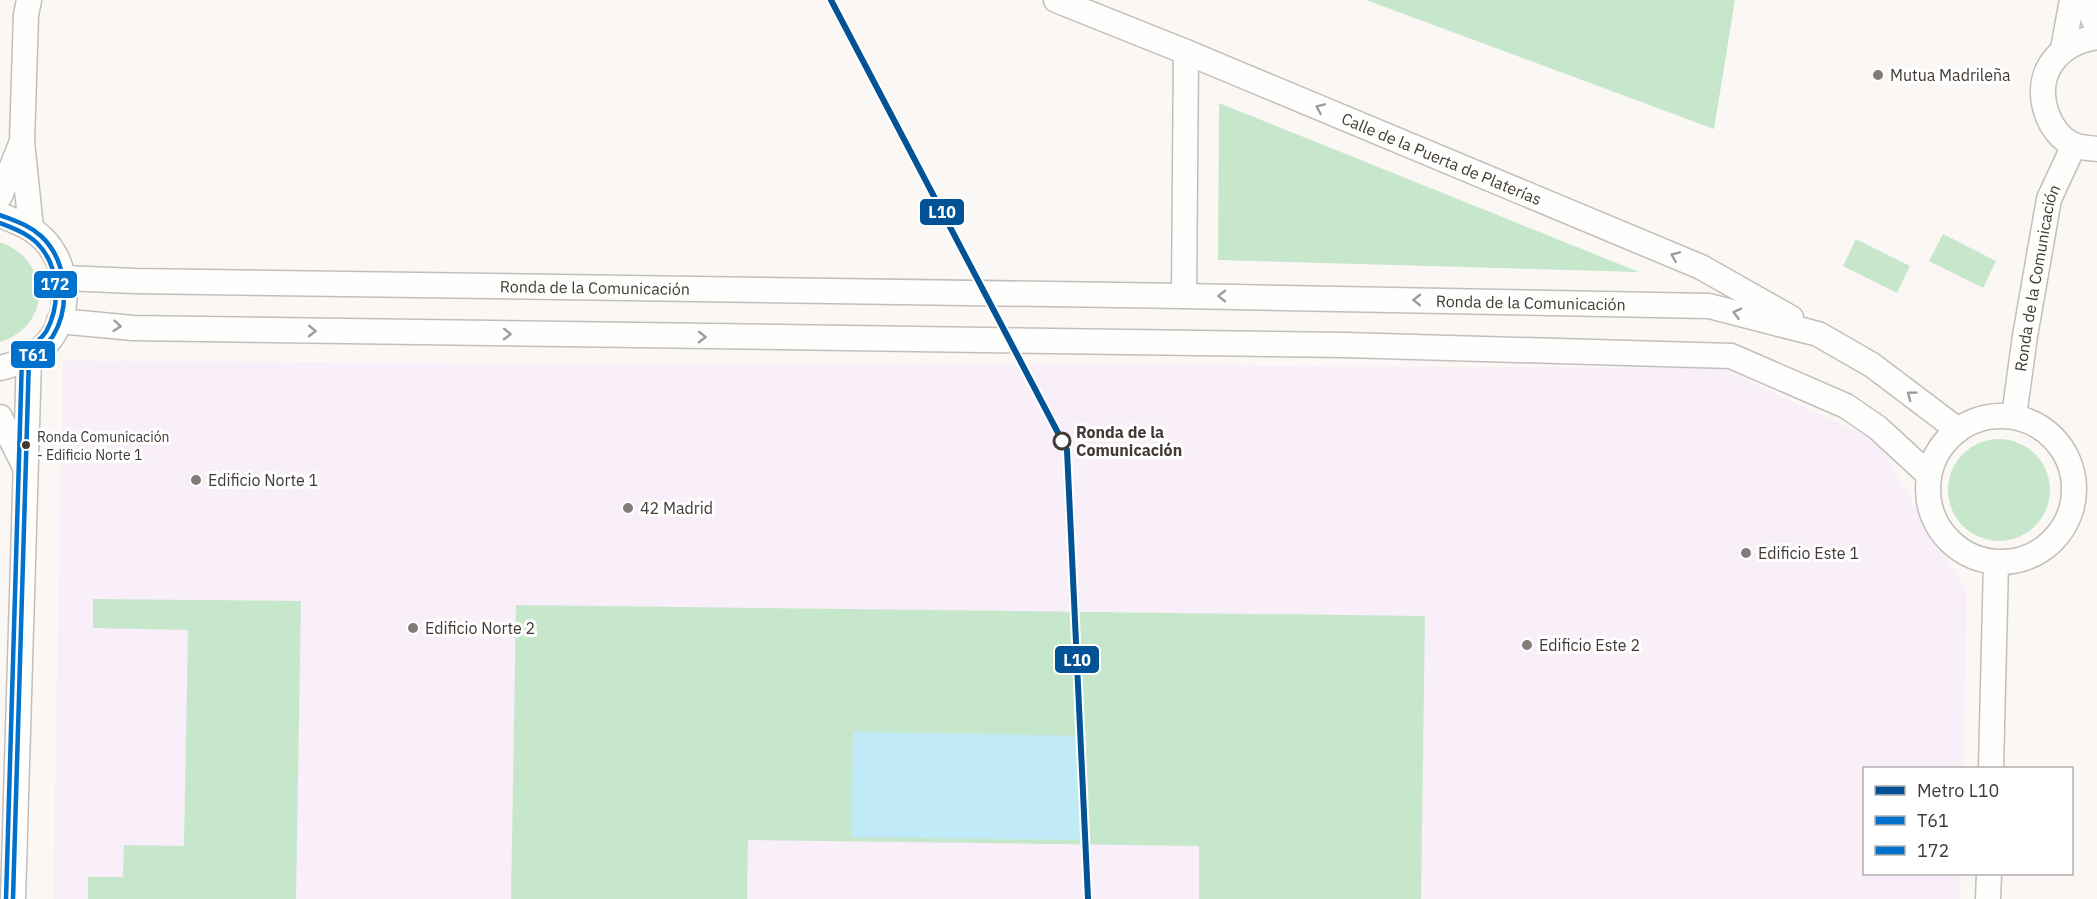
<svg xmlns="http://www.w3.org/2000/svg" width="2097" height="899" font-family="'IBM Plex Sans',sans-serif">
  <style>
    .industrial { fill: #f8eff8 }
    .green { fill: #c7e7cd }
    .water { fill: #c0eaf8 }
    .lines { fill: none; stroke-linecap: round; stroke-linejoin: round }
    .minor-casing { stroke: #c3bebb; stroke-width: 27 }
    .minor { stroke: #fefefd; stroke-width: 24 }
    .bus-1-casing { stroke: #fff; stroke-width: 9 }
    .bus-2-casing { stroke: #fff; stroke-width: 9 }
    .bus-1 { stroke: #0072ce; stroke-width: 4.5 }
    .bus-2 { stroke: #0072ce; stroke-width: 4.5 }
    .metro-1-casing { stroke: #fff; stroke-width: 10 }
    .metro-1 { stroke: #015396; stroke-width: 6 }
    .oneway { stroke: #a09c99 }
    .poi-dot { fill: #827c78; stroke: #fff; stroke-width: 2 }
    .stop-dot { fill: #fff; stroke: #413a35; stroke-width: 3 }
    .bus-dot { fill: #413a35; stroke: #fff; stroke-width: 2 }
    .labels { text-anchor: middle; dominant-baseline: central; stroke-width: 6; stroke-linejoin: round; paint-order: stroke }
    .bus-label { font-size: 14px; fill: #413a35; stroke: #fff; text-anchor: start }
    .poi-label { font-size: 16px; fill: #413a35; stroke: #fff; text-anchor: start }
    .street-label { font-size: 16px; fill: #413a35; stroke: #fff }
    .stop-label { font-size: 16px; font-weight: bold; fill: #413a35; stroke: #fff; text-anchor: start }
    .line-badge { stroke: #fff; stroke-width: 2 }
    .badge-label { font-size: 16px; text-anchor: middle; font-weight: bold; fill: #fff }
  </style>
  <rect width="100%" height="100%" fill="#fbf7f4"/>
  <path class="industrial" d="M 63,361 L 1720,368 L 1876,440 L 1967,593 L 1963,768 L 1864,768 L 1864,874 L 1961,874 L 1960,899 L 53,899 Z"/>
  <path class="green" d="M 1366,0 L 1735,0 L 1714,129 Z
    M 1219,103 L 1639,272 L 1218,260 Z
    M 1943,234 L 1996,261 L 1983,288 L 1929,261 Z
    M 1856,239 L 1910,266 L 1897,293 L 1843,266 Z
    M 0,242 C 51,260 53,326 0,342 Z
    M1948 490a51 51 0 1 1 102 0a51 51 0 1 1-102 0Z
    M 93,599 L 301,601 L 296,899 L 88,899 L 88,877 L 123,877 L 124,845 L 184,846 L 188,630 L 93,628 Z
    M 516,605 L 1425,616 L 1421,899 L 1199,899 L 1199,846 L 748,840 L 747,899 L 511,899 Z"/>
  <path class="water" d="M 853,732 L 1085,736 L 1083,840 L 851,837 Z"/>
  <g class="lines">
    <defs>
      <g id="minor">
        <path d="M 29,0 L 26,15 L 22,142 L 31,228"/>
        <path id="s1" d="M 1056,0 L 1186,52 L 1701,267 L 1791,318"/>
        <path d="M 2085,0 L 2097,27"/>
        <path d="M 2097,37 C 2057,43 2033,74 2047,114 C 2051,126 2061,140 2074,145 C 2080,148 2090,148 2097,149"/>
        <path d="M 2063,49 L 2072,0"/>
        <path d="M 0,196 L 21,144"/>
        <path d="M 0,215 C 18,222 34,228 47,243 C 68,268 71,311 51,338 C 40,354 18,364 0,368"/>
        <path id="s2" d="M 64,278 L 135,281 L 1184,296 L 1709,306 L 1818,334 L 1872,365 L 1958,430"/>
        <path d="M 1184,296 L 1186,52"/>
        <path d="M 59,321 L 133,328 L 1345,345 L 1731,356 L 1846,406 L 1878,428 L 1929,475"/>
        <circle cx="2001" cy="489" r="73"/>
        <path id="s3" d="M 2014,416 L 2025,336 L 2049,199 L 2074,145"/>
        <path d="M 0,417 L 25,467"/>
        <path d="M 1991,768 L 1996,563"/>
        <path d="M 13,899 L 29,358"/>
        <path d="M 1988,899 L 1989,874"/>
      </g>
    </defs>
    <use href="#minor" class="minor-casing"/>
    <use href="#minor" class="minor"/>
    <defs>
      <path id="bus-1" d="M 0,215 C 15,221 29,225 41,236 C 67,260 71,306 53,336 C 47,345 37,351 29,358 L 13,899"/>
      <path id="bus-2" d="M 0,223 C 13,228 27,233 37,243 C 59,265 61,303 47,330 C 41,342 27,346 22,357 L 6,899"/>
    </defs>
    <use href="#bus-1" class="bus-1-casing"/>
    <use href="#bus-2" class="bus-2-casing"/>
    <use href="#bus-1" class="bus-1"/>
    <use href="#bus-2" class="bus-2"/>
    <defs>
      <path id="metro-1" d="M 831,0 L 1067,450 L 1088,899"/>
    </defs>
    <use href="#metro-1" class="metro-1-casing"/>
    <use href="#metro-1" class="metro-1"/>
  </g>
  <defs><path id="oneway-chevron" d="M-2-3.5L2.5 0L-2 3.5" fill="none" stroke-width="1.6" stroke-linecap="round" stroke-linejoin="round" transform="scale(1.5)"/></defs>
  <g class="oneway">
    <use href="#oneway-chevron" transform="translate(1320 108) rotate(-157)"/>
    <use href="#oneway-chevron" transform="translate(1675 256) rotate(-157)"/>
    <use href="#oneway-chevron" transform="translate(1222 296) rotate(-179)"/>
    <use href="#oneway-chevron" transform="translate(1417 300) rotate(-179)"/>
    <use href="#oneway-chevron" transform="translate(1737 313) rotate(-166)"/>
    <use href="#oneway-chevron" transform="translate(117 326) rotate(5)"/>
    <use href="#oneway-chevron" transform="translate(312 331) rotate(1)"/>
    <use href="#oneway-chevron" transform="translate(507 334) rotate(1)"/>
    <use href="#oneway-chevron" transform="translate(702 337) rotate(1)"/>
    <use href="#oneway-chevron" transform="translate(1911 395) rotate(-143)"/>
  </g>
  <g class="poi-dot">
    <circle cx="1878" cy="75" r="6"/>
    <circle cx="196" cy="480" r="6"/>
    <circle cx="628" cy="508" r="6"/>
    <circle cx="1746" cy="553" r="6"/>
    <circle cx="413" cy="628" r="6"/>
    <circle cx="1527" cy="645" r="6"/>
  </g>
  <circle class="stop-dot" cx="1062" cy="441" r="8"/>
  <circle class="bus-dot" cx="26" cy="445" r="5"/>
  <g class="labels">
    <g class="bus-label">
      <text x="37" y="437">Ronda Comunicación<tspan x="37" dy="18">- Edificio Norte 1</tspan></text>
    </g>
    <g class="poi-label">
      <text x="1890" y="75">Mutua Madrileña</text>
      <text x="208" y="480">Edificio Norte 1</text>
      <text x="640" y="508">42 Madrid</text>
      <text x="1758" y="553">Edificio Este 1</text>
      <text x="425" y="628">Edificio Norte 2</text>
      <text x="1539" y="645">Edificio Este 2</text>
    </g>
    <g class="street-label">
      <text stroke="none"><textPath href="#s1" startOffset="417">Calle de la Puerta de Platerías</textPath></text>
      <text stroke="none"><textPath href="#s3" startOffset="140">Ronda de la Comunicación</textPath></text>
      <text stroke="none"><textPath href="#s2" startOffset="531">Ronda de la Comunicación</textPath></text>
      <text stroke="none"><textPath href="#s2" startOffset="1467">Ronda de la Comunicación</textPath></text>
    </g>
    <g class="stop-label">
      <text x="1076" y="432">Ronda de la<tspan x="1076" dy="18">Comunicación</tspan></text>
    </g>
  </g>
  <g class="line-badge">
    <rect x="919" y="198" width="46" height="28" rx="6" fill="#015396"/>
    <rect x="33" y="270" width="45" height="29" rx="6" fill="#0072ce"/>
    <rect x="10" y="340" width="46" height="29" rx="6" fill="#0072ce"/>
    <rect x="1054" y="645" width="46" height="29" rx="6" fill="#015396"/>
  </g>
  <g class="badge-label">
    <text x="942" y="218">L10</text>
    <text x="55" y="290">172</text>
    <text x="33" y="361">T61</text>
    <text x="1077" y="666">L10</text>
  </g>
  <rect x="1863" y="767" width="210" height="108" fill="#ffffff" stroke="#b3b0ae" stroke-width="1.5"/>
  <rect x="1875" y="786" width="30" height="9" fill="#015396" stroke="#b3b0ae" stroke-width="1.5"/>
  <text x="1917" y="797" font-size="18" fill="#413a35">Metro L10</text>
  <rect x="1875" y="816" width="30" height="9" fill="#0072ce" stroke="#b3b0ae" stroke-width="1.5"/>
  <text x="1917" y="827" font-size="18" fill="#413a35">T61</text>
  <rect x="1875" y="846" width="30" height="9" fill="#0072ce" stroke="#b3b0ae" stroke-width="1.5"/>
  <text x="1917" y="857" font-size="18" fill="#413a35">172</text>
</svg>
